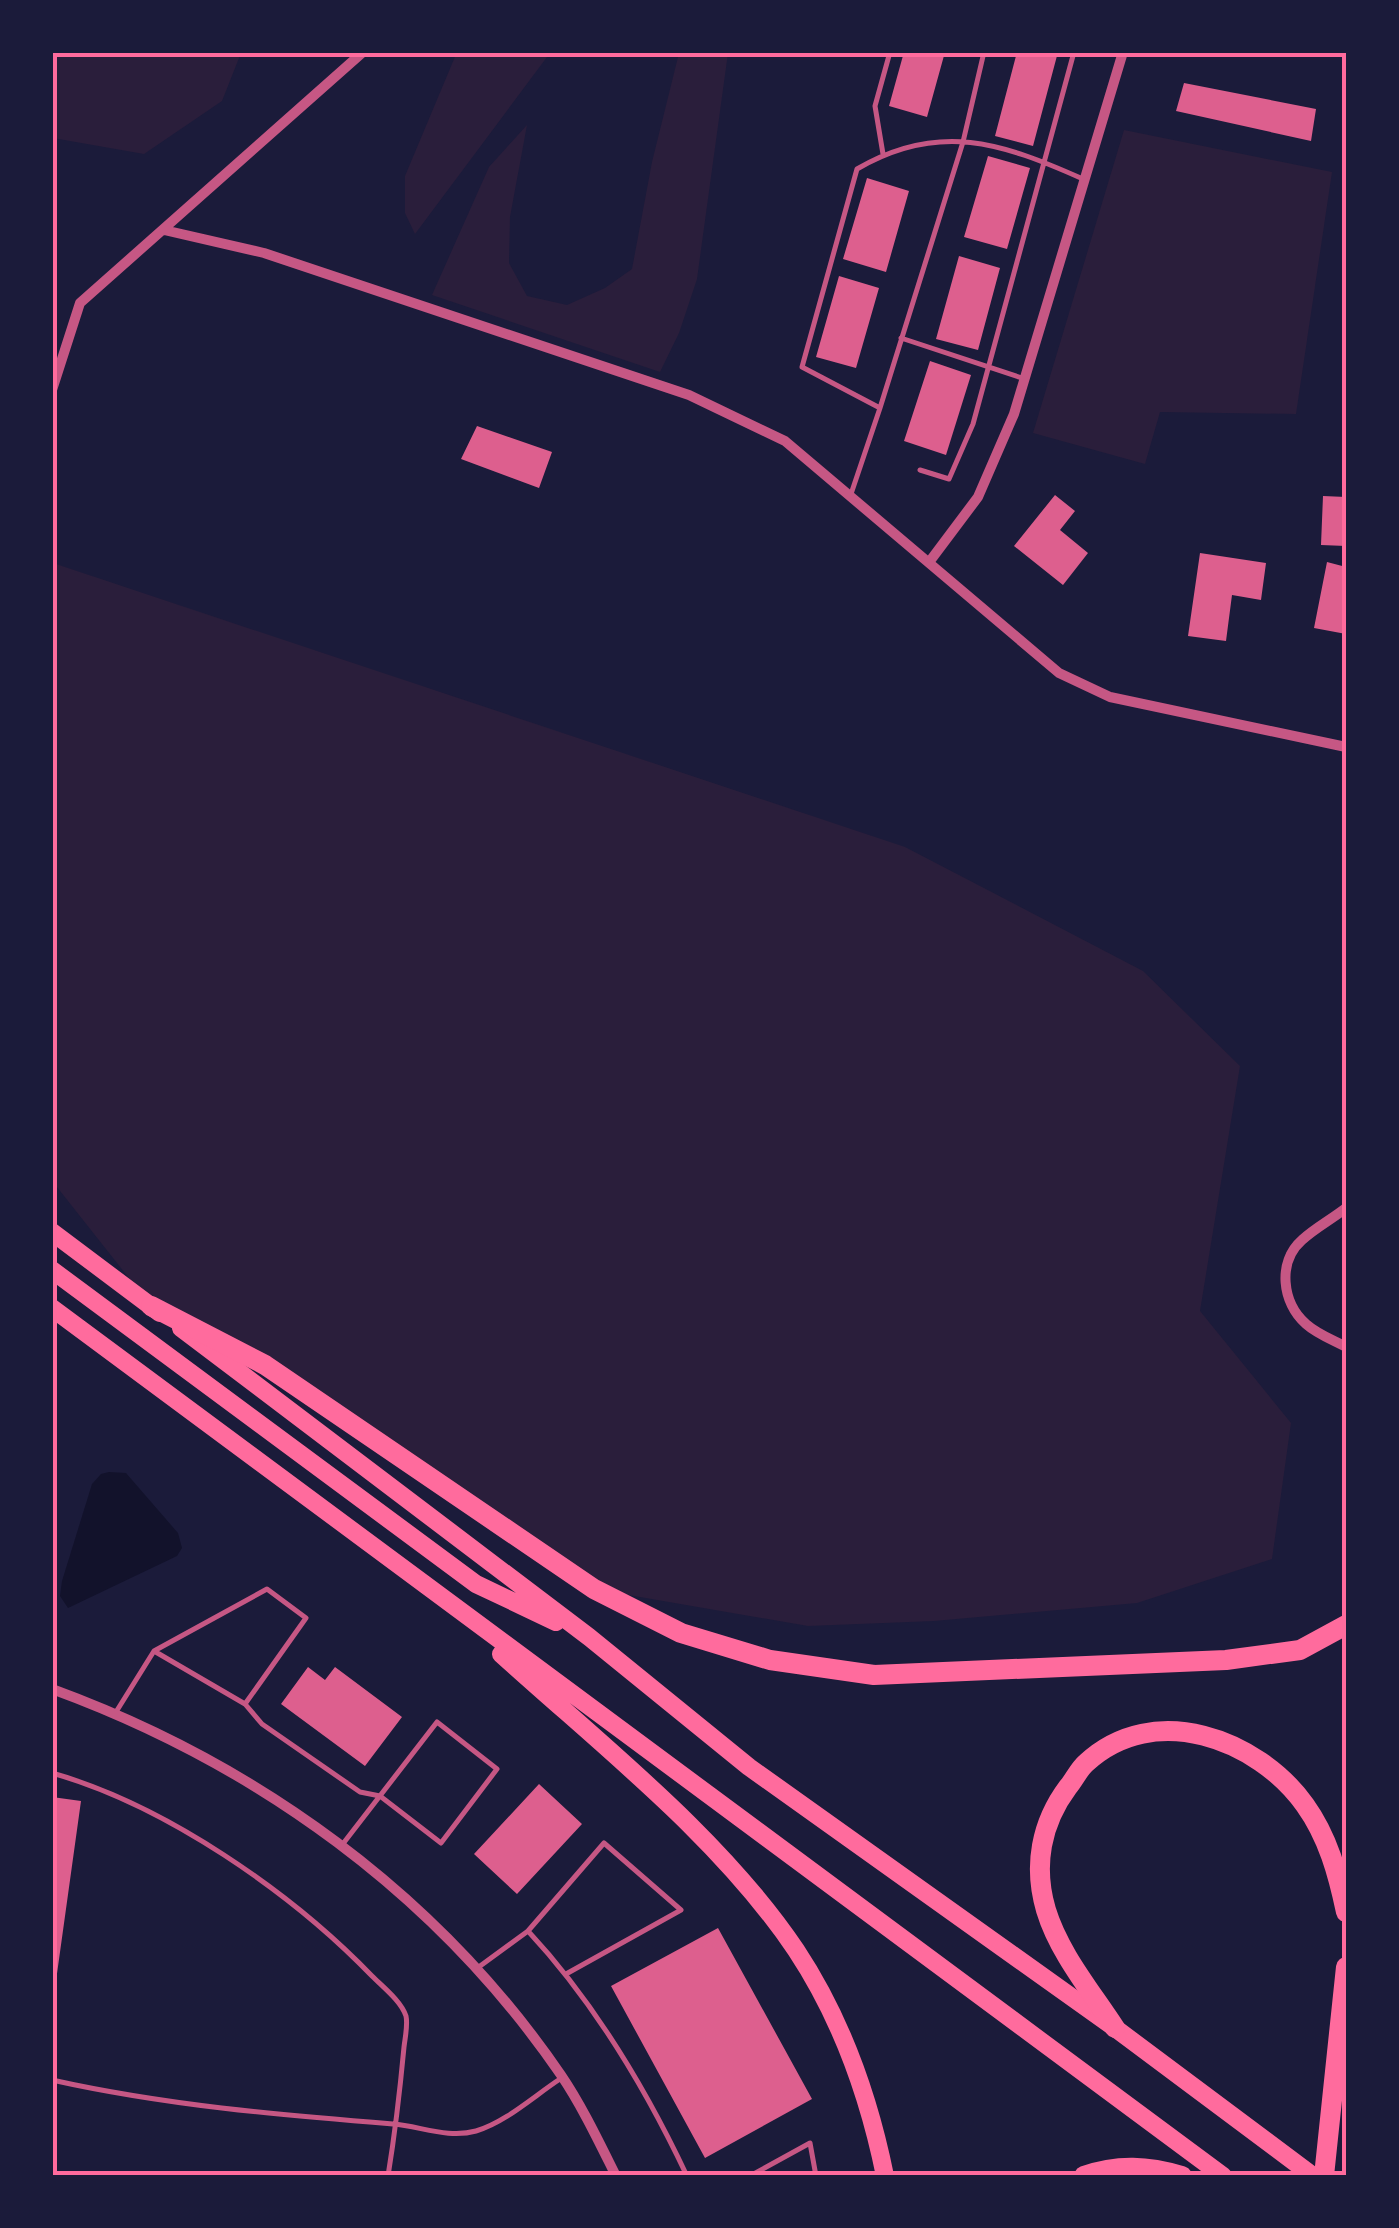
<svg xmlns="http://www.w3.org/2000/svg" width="1399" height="2228" font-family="Figtree,sans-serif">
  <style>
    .green { fill: #2a1e3b }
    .water { fill: #12122b }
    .building { fill: #dd5f8e }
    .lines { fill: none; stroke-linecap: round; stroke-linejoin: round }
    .service { stroke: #c65784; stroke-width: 5 }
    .minor { stroke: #c65784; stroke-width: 10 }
    .trunk { stroke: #ff6b9d; stroke-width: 18 }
    .motorway { stroke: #ff6b9d; stroke-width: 20 }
    .neatline { fill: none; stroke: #ff6b9d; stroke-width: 4 }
  </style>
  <rect width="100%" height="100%" fill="#1b1b3a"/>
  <path class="green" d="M 457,52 L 550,53 L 415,234 L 405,213 L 405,176 Z
    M 52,53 L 53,52 L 241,53 L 222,101 L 144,154 L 53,138 Z
    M 679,53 L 728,53 L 697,279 L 679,333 L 660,372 L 432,295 L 489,167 L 527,125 L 510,217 L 509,263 L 527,296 L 567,305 L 605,288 L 632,269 L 652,162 Z
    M 1124,130 L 1332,172 L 1296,414 L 1160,412 L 1145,464 L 1033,433 Z
    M 53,563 L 905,847 L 1143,971 L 1240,1066 L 1200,1311 L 1291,1423 L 1272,1559 L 1137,1603 L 934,1621 L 808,1626 L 594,1589 L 265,1365 L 151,1306 L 53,1182 Z"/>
  <path class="water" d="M 109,1472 L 126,1473 L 178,1533 L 182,1548 L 177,1556 L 68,1608 L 60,1596 L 62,1581 L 92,1484 L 101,1474 Z"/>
  <path class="building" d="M 904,52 L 945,52 L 927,117 L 889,106 Z
    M 1017,52 L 1058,52 L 1033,146 L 995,136 Z
    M 1184,83 L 1316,109 L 1311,141 L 1176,111 Z
    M 988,156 L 1030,168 L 1007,249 L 964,237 Z
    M 867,178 L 909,191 L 886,272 L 843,259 Z
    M 959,256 L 1000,268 L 978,350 L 936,339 Z
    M 839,276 L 879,288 L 856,368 L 816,357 Z
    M 930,361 L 971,375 L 946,455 L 904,441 Z
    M 477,426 L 552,452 L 539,488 L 461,459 Z
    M 1055,495 L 1075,511 L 1060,530 L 1088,553 L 1063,585 L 1014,546 Z
    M 1323,496 L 1346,497 L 1346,546 L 1321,545 Z
    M 1200,553 L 1266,563 L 1261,600 L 1232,595 L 1226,641 L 1188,636 Z
    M 1327,562 L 1346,567 L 1346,634 L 1314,628 Z
    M 308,1667 L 325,1680 L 335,1667 L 402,1717 L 365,1766 L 281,1704 Z
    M 539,1784 L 582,1824 L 517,1894 L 474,1854 Z
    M 52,1797 L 81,1801 L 55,1988 L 52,1988 Z
    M 718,1928 L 812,2099 L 705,2158 L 611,1986 Z"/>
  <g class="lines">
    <path class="service" d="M 883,154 L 875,106 L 890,52
      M 901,338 L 1022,378
      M 880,408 L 963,142 L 984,52
      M 920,470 L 949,479 L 973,424 L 1074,52
      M 851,494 L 880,408 L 802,367 L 857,169 C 939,121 1002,143 1083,179
      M 154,1651 L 245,1704 L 262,1724 L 360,1792 L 380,1796 L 441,1843 L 497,1769 L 437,1722 L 342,1845
      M 116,1712 L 154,1651 L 267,1589 L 306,1618 L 245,1704
      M 52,1773 C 165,1805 291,1892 372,1976 C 383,1987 401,2001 406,2016 C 408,2025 405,2038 404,2047 C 400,2090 395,2133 388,2176
      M 528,1931 L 604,1843 L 681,1910 L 566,1974
      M 476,1969 L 528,1931 C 595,2003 645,2087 687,2176
      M 52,2080 C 164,2105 279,2115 393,2124 C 420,2126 448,2139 476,2131 C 506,2122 534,2096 560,2079
      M 750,2176 L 810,2143 L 816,2176"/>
    <path class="minor" d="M 164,230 L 264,253 L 689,395 L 785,441 L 1059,673 L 1110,697 L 1346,747
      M 52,390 L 80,303 L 363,52
      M 930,561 L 978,497 L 1014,414 L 1123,52
      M 1346,1208 C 1332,1219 1315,1228 1302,1240 C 1277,1262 1282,1303 1306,1324 C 1317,1334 1333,1340 1346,1347
      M 52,1689 C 257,1764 437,1894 561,2075 C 582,2106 599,2142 616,2176"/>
    <path class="trunk" d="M 52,1232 L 160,1313
      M 52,1270 L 476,1584 L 556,1622
      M 52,1308 L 1223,2176
      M 181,1328 L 589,1637 L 749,1767 L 1115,2028 L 1313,2176
      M 501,1654 C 601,1745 720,1837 796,1950 C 841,2018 869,2097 885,2176"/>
    <path class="motorway" d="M 151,1306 L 265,1365 L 594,1589 L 681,1633 L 770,1660 L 874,1675 L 1226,1660 L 1300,1650 L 1346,1625
      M 1115,2028 C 1091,1991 1059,1953 1046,1910 C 1033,1866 1041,1823 1068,1787 C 1074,1780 1079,1769 1086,1763 C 1154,1700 1258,1739 1305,1805 C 1328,1837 1338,1874 1346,1912
      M 1084,2176 C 1118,2164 1148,2166 1182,2176
      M 1324,2176 L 1346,1967"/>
  </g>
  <rect width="1399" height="2228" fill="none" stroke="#1b1b3a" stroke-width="110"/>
  <rect x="55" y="55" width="1289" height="2118" class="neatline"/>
</svg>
